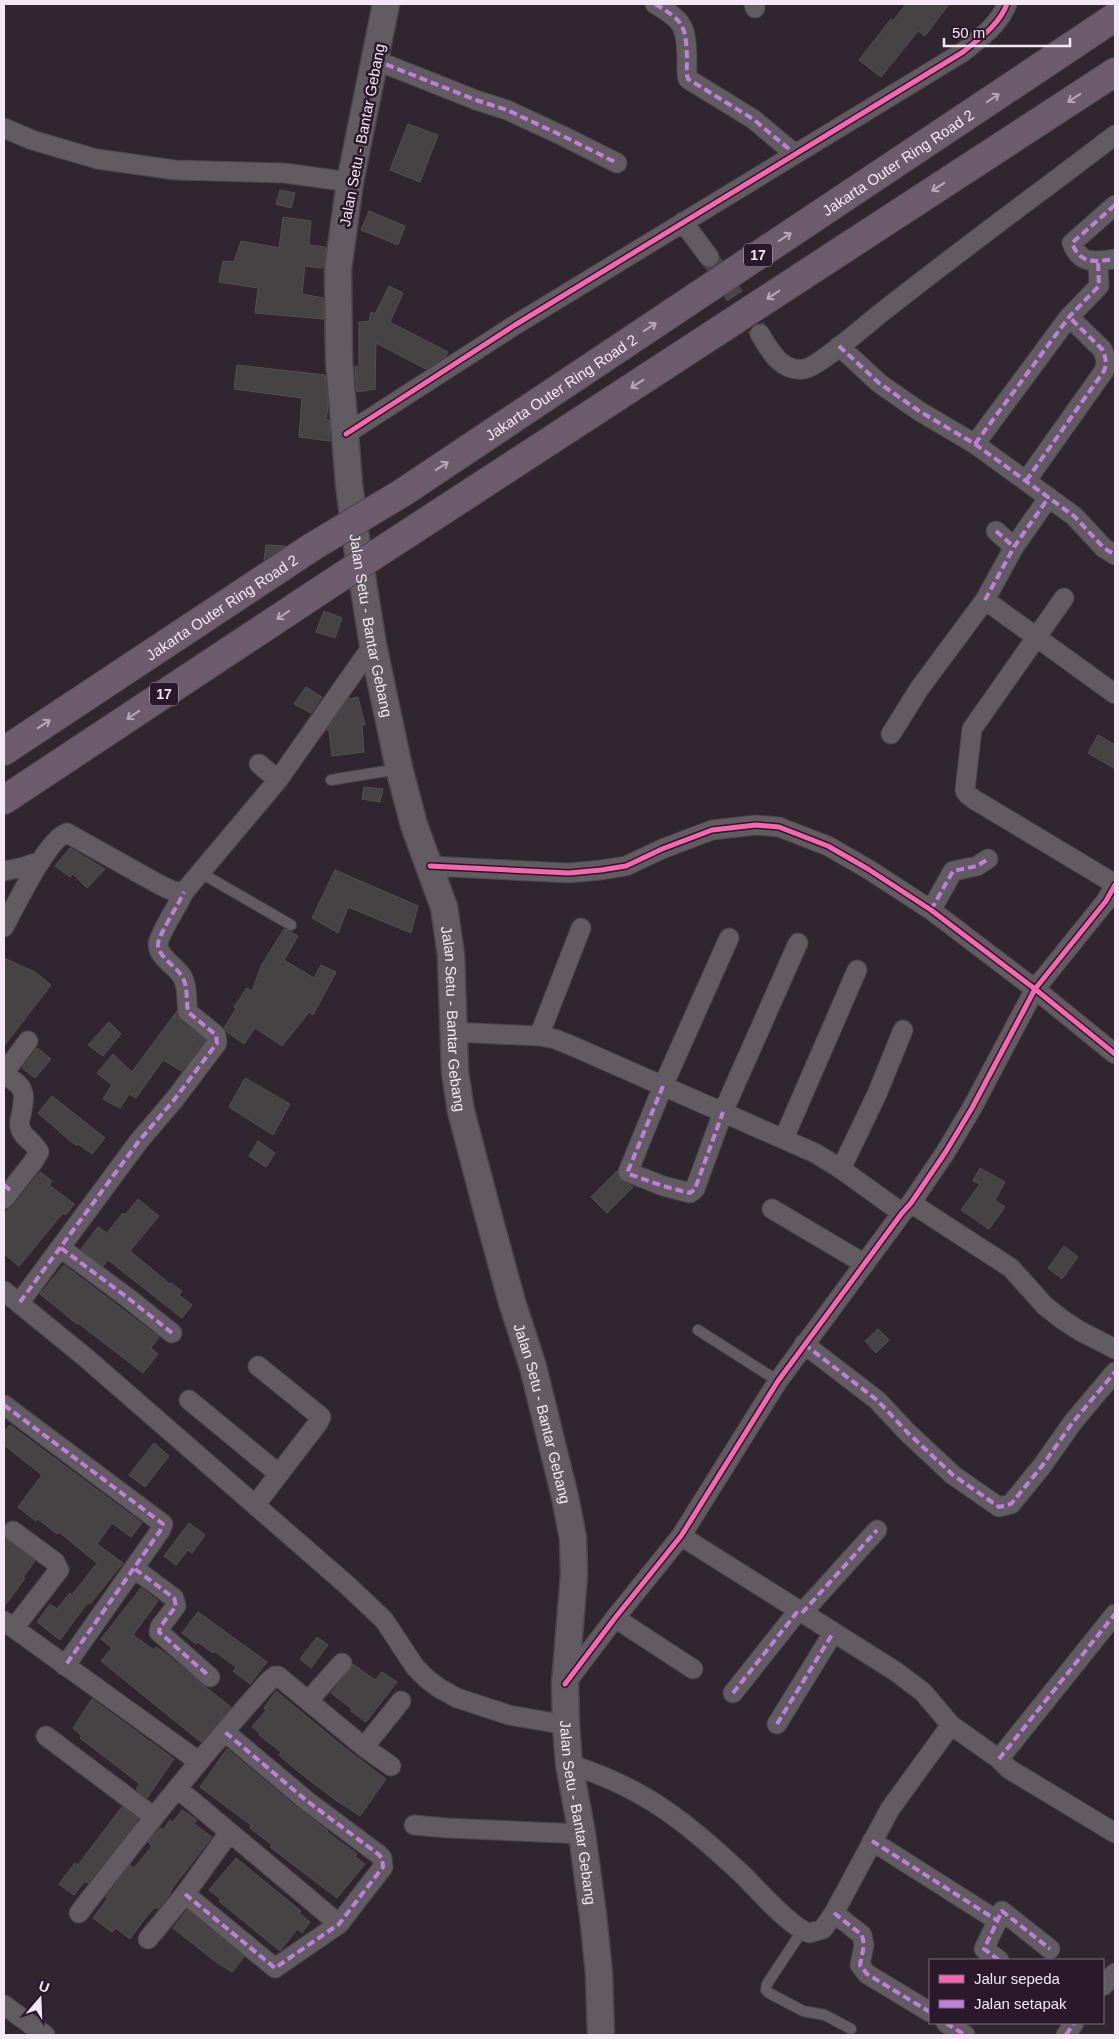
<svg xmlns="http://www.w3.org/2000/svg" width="1119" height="2039" font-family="Helvetica,sans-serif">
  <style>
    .building { fill: #474243; stroke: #55504f }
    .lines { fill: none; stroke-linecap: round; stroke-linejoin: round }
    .minor-tunnel { stroke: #4d434d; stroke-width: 19; stroke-dasharray: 19 9; stroke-linecap: butt }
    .service-casing { stroke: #4c434c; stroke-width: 12 }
    .minor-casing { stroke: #4c434c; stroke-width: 21 }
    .secondary-casing { stroke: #4c434c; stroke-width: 29 }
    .motorway-casing { stroke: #4c434c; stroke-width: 30 }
    .service { stroke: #625b62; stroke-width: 10 }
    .minor { stroke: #625b62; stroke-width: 19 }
    .secondary { stroke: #625b62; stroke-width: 26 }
    .motorway { stroke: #6c5c6c; stroke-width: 28 }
    .motorway-bridge-casing { stroke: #4c434c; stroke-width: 30; stroke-linecap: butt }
    .motorway-bridge { stroke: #6c5c6c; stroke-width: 28 }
    .quiet { stroke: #c07fdc; stroke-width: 4; stroke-dasharray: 8 4; stroke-linecap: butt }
    .cycleway-casing { stroke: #29192a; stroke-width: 8 }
    .cycleway { stroke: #f766af; stroke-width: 5 }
    .oneway { stroke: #b6a9b7 }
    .labels { text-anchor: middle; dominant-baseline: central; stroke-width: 5; stroke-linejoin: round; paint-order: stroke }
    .shield { fill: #29192a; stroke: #b6aab7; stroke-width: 1 }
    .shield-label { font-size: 14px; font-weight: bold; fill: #f3e8f4 }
    .street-label { font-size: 15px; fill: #f3e8f4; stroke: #29192a }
  </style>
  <rect width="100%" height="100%" fill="#302630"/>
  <path class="building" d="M 906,4 L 949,4 L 925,36 L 918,31 L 881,77 L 859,60 L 891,19 L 893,21 Z
    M 408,124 L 438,135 L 420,182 L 390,170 Z
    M 280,190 L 295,193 L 291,208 L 276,204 Z
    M 369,211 L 405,226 L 398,245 L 361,230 Z
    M 283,217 L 311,221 L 309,245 L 326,247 L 323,268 L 305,266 L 302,294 L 323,298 L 324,319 L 255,313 L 258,288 L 219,282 L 223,261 L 234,262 L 241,241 L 279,248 Z
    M 389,286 L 403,293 L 390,322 L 448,352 L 446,356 L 426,369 L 376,343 L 375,389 L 357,392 L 355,367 L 359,366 L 359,322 L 369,321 L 371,312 L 375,314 Z
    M 237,365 L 325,375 L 328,407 L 326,420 L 329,420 L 330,441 L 299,437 L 302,398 L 234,389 Z
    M 266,545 L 285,546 L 264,560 Z
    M 324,611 L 342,618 L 335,638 L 316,632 Z
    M 306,687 L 322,697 L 311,713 L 294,704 Z
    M 358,697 L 365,725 L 362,725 L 364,752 L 332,756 L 329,730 L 327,730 L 348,699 Z
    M 1098,735 L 1115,745 L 1115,769 L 1088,753 Z
    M 364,787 L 383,789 L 380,802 L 362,799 Z
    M 70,848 L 105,869 L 87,888 L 73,874 L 70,877 L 55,866 Z
    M 335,870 L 418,906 L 411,933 L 348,907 L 338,933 L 312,918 Z
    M 284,929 L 298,936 L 284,960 L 314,978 L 321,965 L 336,972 L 313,1015 L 309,1012 L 282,1046 L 255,1028 L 244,1044 L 227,1032 L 224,1028 L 236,1009 L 234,1007 L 247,988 L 252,991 L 261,966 Z
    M 4,958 L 35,972 L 51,985 L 4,1046 Z
    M 177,1011 L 181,1021 L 205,1040 L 182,1071 L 163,1060 L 136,1098 L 129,1094 L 120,1108 L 103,1099 L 112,1085 L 97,1073 L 113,1054 L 132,1072 Z
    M 109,1022 L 121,1034 L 103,1056 L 88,1045 Z
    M 37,1048 L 51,1059 L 35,1078 L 22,1068 Z
    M 245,1078 L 290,1104 L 273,1135 L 229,1107 Z
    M 52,1096 L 105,1138 L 92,1154 L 78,1144 L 76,1145 L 68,1139 L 38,1113 Z
    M 258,1141 L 275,1153 L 266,1167 L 249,1156 Z
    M 980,1168 L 1005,1182 L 995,1200 L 1005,1207 L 989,1229 L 961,1210 L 980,1184 L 973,1181 Z
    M 617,1171 L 620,1179 L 633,1187 L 607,1213 L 591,1197 Z
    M 40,1172 L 52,1181 L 49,1185 L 74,1204 L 66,1215 L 63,1213 L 19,1266 L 4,1254 L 4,1213 L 13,1206 Z
    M 138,1199 L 159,1216 L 130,1251 L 170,1284 L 171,1283 L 182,1291 L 179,1295 L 192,1305 L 182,1318 L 108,1260 L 103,1266 L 81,1249 L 98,1227 L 107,1233 L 123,1213 L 125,1215 Z
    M 1064,1246 L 1078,1257 L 1062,1279 L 1048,1268 Z
    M 64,1265 L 159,1337 L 151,1348 L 158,1354 L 143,1373 L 78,1323 L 77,1324 L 40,1294 Z
    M 878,1329 L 889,1340 L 876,1353 L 865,1341 Z
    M 10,1425 L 142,1523 L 131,1537 L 112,1523 L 97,1544 L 123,1563 L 90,1604 L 88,1602 L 60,1640 L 37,1622 L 50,1604 L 57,1609 L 70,1593 L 72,1595 L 97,1563 L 59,1532 L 57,1534 L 38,1519 L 36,1521 L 18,1507 L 42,1475 L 4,1445 L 4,1432 Z
    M 154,1443 L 169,1456 L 145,1487 L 129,1475 Z
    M 189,1523 L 205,1535 L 192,1553 L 188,1550 L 176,1565 L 164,1556 Z
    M 4,1537 L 35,1561 L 23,1577 L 25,1578 L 4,1607 Z
    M 141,1588 L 158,1601 L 133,1635 L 154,1650 L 156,1647 L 166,1654 L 203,1685 L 231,1707 L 201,1742 L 101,1661 L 112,1648 L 101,1639 Z
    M 198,1612 L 267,1662 L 250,1684 L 233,1671 L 236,1667 L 214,1651 L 213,1653 L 198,1642 L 196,1644 L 182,1633 Z
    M 317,1637 L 328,1645 L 311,1668 L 300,1659 Z
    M 353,1664 L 375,1680 L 382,1672 L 397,1682 L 366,1722 L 351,1711 L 352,1709 L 331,1693 L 350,1670 Z
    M 276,1691 L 345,1748 L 386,1779 L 360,1816 L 334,1799 L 295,1769 L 279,1755 L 281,1752 L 259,1735 L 260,1733 L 252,1727 L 266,1710 L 264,1708 Z
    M 92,1699 L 174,1759 L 147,1798 L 136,1789 L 140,1784 L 80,1738 L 82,1736 L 73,1728 Z
    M 227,1749 L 300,1810 L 328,1831 L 327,1832 L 357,1854 L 355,1857 L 365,1864 L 337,1898 L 270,1847 L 272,1845 L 250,1828 L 251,1825 L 200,1787 Z
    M 122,1807 L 138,1819 L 88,1883 L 85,1881 L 74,1895 L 59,1884 L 75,1863 L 78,1865 Z
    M 182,1810 L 197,1820 L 194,1824 L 212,1837 L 174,1886 L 169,1895 L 158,1909 L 155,1907 L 146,1917 L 130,1939 L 116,1928 L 112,1932 L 93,1918 L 108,1898 L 106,1897 L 130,1865 L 134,1868 L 152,1846 L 148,1842 L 160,1828 L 163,1830 L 170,1820 L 173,1822 Z
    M 236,1858 L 301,1911 L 299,1913 L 310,1922 L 302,1933 L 297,1929 L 280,1951 L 219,1901 L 221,1899 L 209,1890 Z
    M 187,1910 L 244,1957 L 232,1972 L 216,1962 L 173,1928 Z"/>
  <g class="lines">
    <path class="minor-tunnel" d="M 709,257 L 760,334"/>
    <defs>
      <path id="service" d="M 331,780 L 398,769
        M 201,873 L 291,925
        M 698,1330 L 778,1381
        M 802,1931 L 767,1984 L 766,1990 L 769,1993 L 803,2011 L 825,2015 L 851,2029"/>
      <path id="minor" d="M 655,4 C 684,21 686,26 687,59 C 687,66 686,73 688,79 L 753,119 L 795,154
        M 754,4 L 755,8
        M 375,60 L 476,100 L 507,110 L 563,136 L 617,163
        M 4,128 L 32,140 L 97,159 L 175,170 L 284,173 L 350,182
        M 1115,205 L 1072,243 C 1080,265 1096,262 1115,259
        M 683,222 L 709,257
        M 760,334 C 770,351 781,372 804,369 C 819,367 870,321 886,309 C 961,250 1039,193 1115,135
        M 839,346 L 879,383 L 919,411 L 975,444 L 1074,516 L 1104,548 L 1115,555
        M 346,434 L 515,325 L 963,52 C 980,38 999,25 1007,4
        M 975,444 L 1069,317 L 1099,286 L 1098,262
        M 1026,481 L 1104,371 C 1107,363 1106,357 1102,349 L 1069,317
        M 996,531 L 1014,547
        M 1064,598 L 972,729 L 965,790 L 967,794 L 975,800 L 1115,884
        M 985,600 L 1115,694
        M 891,734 L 919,689 L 985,600 L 1014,547 L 1049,497
        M 259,764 L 278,780
        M 430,866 L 569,873 L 601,870 L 626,866 L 662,849 L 712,830 L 756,825 L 779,827 L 828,846 L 868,869 L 931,910 L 1035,989 L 1115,1054
        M 4,871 L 24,867 L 41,861
        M 931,910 L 953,871 L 977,866 L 988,859
        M 4,927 C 14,908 48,838 67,833 L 160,885 L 173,891 L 184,892 L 278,780 L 373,645
        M 729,938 L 663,1086 L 628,1172 L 663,1186 L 690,1193 L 695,1189 L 723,1112 L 798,943
        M 453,1032 L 539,1036 L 555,1039 L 577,1048 L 815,1153 L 841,1169 L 902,1213
        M 539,1036 L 581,928
        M 4,1073 L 28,1041
        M 4,1074 C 25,1088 26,1090 21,1116 C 20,1119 19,1124 20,1127 C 22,1138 35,1142 39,1152 L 33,1162 L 4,1199
        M 784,1138 L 857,970
        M 841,1169 L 877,1094 L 903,1030
        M 911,1203 L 1011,1268 L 1045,1306 L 1063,1320 L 1080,1331 L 1115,1349
        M 772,1209 L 865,1264
        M 61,1248 L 128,1298 L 172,1333
        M 4,1291 L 85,1357 L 347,1585 L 384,1620 L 415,1667 L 427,1679 L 439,1688 L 457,1698 L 509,1715 L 566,1725
        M 20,1302 L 139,1141 L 174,1100 L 217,1043 L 216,1035 L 188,1012 C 186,1000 188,988 183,978 C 177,966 158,958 158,944 C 159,934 179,904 184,892
        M 804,1344 L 877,1400 L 908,1433 L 953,1475 L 999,1507 L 1011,1504 L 1042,1466 L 1073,1422 L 1115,1372
        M 189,1400 L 279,1474
        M 4,1405 L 163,1524 L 160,1531 L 65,1666
        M 256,1504 L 318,1423 L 321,1417 L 258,1366
        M 13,1531 L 55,1562 L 59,1570 L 14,1628
        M 681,1536 L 895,1671 L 923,1692 L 951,1725 L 999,1759 L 1009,1769 L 1115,1833
        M 135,1569 L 174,1598 L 176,1606 L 160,1627 L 159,1632 L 210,1677
        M 802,1613 L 877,1530
        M 615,1618 L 693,1669
        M 4,1621 L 198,1761
        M 565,1684 L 615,1618 L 681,1536 L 778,1381 L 902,1213 L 911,1203 L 945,1153 L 972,1108 L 1035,989 L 1106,901 L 1115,885
        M 733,1693 L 798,1611
        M 308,1701 L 342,1663
        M 777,1724 L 833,1633
        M 46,1736 L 154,1817
        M 364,1747 L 401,1701
        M 999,1759 L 1115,1614
        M 569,1764 C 619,1780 658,1801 698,1835 C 714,1848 729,1862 744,1876 C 758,1890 793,1930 810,1933 L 823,1929 L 834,1913 L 890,1809 L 951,1725
        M 178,1789 L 339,1924
        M 414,1825 L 447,1828 L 582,1834
        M 872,1841 L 998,1921
        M 185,1894 L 275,1968 L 339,1924 L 383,1867 L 382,1858 L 378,1854 L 307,1801 L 225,1732
        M 79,1913 C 140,1834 202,1755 269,1681 L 275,1676 L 278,1676 L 364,1747 L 391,1766
        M 834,1913 L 862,1935 L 864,1945 L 860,1965 L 867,1974 L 930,2012
        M 148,1939 L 185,1894 L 229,1833
        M 999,1960 L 984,1949 L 1002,1911 L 1050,1949
        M 1103,1986 L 1115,1973
        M 4,2005 L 45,2035
        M 946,2023 L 965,2035
        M 1066,2035 L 1074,2023"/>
      <g id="secondary">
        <path id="s1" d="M 386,4 L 350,182 L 338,269 L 339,360 L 349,484 L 356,539 L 373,645 L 399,768 L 414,825 L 444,907 L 451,955 L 455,1072 L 461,1111 L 489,1218 L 512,1302 L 533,1367 L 565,1497 L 573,1538 L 574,1575 L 565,1684 L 566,1725 L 569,1764 L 582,1834 L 593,1915 L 599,1974 L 601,2035"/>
      </g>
      <g id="motorway">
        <path id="s2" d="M 402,493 L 1115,17"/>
        <path d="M 407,534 L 1115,72"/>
        <path id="s3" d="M 4,751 L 312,547"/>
        <path d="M 4,800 L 324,588"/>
      </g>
    </defs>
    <use href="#service" class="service-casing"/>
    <use href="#minor" class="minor-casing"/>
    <use href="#secondary" class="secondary-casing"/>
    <use href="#motorway" class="motorway-casing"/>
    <use href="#service" class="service"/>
    <use href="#minor" class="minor"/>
    <use href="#secondary" class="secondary"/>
    <use href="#motorway" class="motorway"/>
    <defs>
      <path id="motorway-bridge" d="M 312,547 L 402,493
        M 324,588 L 407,534"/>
    </defs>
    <use href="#motorway-bridge" class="motorway-bridge-casing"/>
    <use href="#motorway-bridge" class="motorway-bridge"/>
    <path class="quiet" d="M 655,4 C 684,21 686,26 687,59 C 687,66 686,73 688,79 L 753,119 L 795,154
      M 375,60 L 476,100 L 507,110 L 563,136 L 617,163
      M 1115,205 L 1072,243 C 1080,265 1096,262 1115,259
      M 839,346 L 879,383 L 919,411 L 975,444 L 1074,516 L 1104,548 L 1115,555
      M 975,444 L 1069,317 L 1099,286 L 1098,262
      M 1026,481 L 1104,371 C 1107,363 1106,357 1102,349 L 1069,317
      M 996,531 L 1014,547
      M 985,600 L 1014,547 L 1049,497
      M 931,910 L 953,871 L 977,866 L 988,859
      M 663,1086 L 628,1171 L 629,1174 L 663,1186 L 690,1193 L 695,1189 L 723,1112
      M 4,1185 L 10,1190
      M 61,1248 L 128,1298 L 172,1333
      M 20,1302 L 139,1141 L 174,1100 L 217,1043 L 216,1035 L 188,1012 C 186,1000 188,988 183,978 C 177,966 158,958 158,944 C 159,934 179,904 184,892
      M 804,1344 L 877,1400 L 908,1433 L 953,1475 L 999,1507 L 1011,1504 L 1042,1466 L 1073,1422 L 1115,1372
      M 4,1405 L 163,1524 L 160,1531 L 65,1666
      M 135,1569 L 174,1598 L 176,1606 L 160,1627 L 159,1632 L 210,1677
      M 802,1613 L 877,1530
      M 733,1693 L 798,1611
      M 777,1724 L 833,1633
      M 999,1759 L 1115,1614
      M 872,1841 L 998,1921
      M 185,1894 L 275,1968 L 339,1924 L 383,1867 L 382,1858 L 378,1854 L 307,1801 L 225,1732
      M 834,1913 L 862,1935 L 864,1945 L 860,1965 L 867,1974 L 930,2012
      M 999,1960 L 984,1949 L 1002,1911 L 1050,1949
      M 946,2023 L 965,2035
      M 1066,2035 L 1074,2023"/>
    <defs>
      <path id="cycleway" d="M 346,434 L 515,325 L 963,52 C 980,38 999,25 1007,4
        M 430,866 L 569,873 L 601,870 L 626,866 L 662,849 L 712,830 L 756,825 L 779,827 L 828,846 L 868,869 L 931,910 L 1035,989 L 1115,1054
        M 565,1684 L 615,1618 L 681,1536 L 778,1381 L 902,1213 L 911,1203 L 945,1153 L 972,1108 L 1035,989 L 1106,901 L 1115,885"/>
    </defs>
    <use href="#cycleway" class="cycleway-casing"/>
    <use href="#cycleway" class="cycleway"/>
  </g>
  <defs><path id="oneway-shaft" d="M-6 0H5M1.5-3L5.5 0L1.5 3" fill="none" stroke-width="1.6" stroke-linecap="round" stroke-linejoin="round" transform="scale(1.25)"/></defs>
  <g class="oneway">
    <use href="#oneway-shaft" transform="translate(993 98) rotate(-34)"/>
    <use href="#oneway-shaft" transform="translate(1074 98) rotate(147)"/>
    <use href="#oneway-shaft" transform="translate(938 187) rotate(147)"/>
    <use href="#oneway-shaft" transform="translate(785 237) rotate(-34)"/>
    <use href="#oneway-shaft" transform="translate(773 295) rotate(147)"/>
    <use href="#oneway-shaft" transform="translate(650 327) rotate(-34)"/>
    <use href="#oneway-shaft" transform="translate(637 384) rotate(147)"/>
    <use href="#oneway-shaft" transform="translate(442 466) rotate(-34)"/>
    <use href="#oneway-shaft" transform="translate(283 615) rotate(146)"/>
    <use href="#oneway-shaft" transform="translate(133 715) rotate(146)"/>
    <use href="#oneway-shaft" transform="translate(44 724) rotate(-33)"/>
  </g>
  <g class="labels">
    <g class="shield">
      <rect x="744" y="243.5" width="28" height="23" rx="4"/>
      <rect x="150" y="682.5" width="28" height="23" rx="4"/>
    </g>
    <g class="shield-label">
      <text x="758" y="255">17</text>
      <text x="164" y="694">17</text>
    </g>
    <g class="street-label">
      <text transform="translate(362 135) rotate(-79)">Jalan Setu - Bantar Gebang</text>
      <text stroke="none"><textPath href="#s2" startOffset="596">Jakarta Outer Ring Road 2</textPath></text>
      <text stroke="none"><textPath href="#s2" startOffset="191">Jakarta Outer Ring Road 2</textPath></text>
      <text stroke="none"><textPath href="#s3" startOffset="261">Jakarta Outer Ring Road 2</textPath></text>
      <text stroke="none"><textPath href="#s1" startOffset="628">Jalan Setu - Bantar Gebang</textPath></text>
      <text stroke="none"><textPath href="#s1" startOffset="1032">Jalan Setu - Bantar Gebang</textPath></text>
      <text stroke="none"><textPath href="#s1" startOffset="1438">Jalan Setu - Bantar Gebang</textPath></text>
      <text stroke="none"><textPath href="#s1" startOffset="1842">Jalan Setu - Bantar Gebang</textPath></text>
    </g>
  </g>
  <rect width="1119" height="2039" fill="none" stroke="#f3e8f4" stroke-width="10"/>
  <rect x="929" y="1959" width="175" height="65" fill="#29192a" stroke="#7a6c7b"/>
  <rect x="939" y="1975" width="25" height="8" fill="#f766af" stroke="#7a6c7b"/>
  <text x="974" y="1984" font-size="15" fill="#f3e8f4">Jalur sepeda</text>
  <rect x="939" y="2000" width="25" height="8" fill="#c07fdc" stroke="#7a6c7b"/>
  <text x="974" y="2009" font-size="15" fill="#f3e8f4">Jalan setapak</text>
  <g transform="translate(40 1999) rotate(19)" stroke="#29192a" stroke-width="4" paint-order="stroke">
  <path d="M0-4L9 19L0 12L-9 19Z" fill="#f3e8f4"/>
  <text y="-8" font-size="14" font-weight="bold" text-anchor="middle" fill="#f3e8f4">U</text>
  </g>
  <path d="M944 38v8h126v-8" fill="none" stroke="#f3e8f4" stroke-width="2.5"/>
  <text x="952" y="38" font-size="15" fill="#f3e8f4" stroke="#29192a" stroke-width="4" paint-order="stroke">50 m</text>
</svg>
